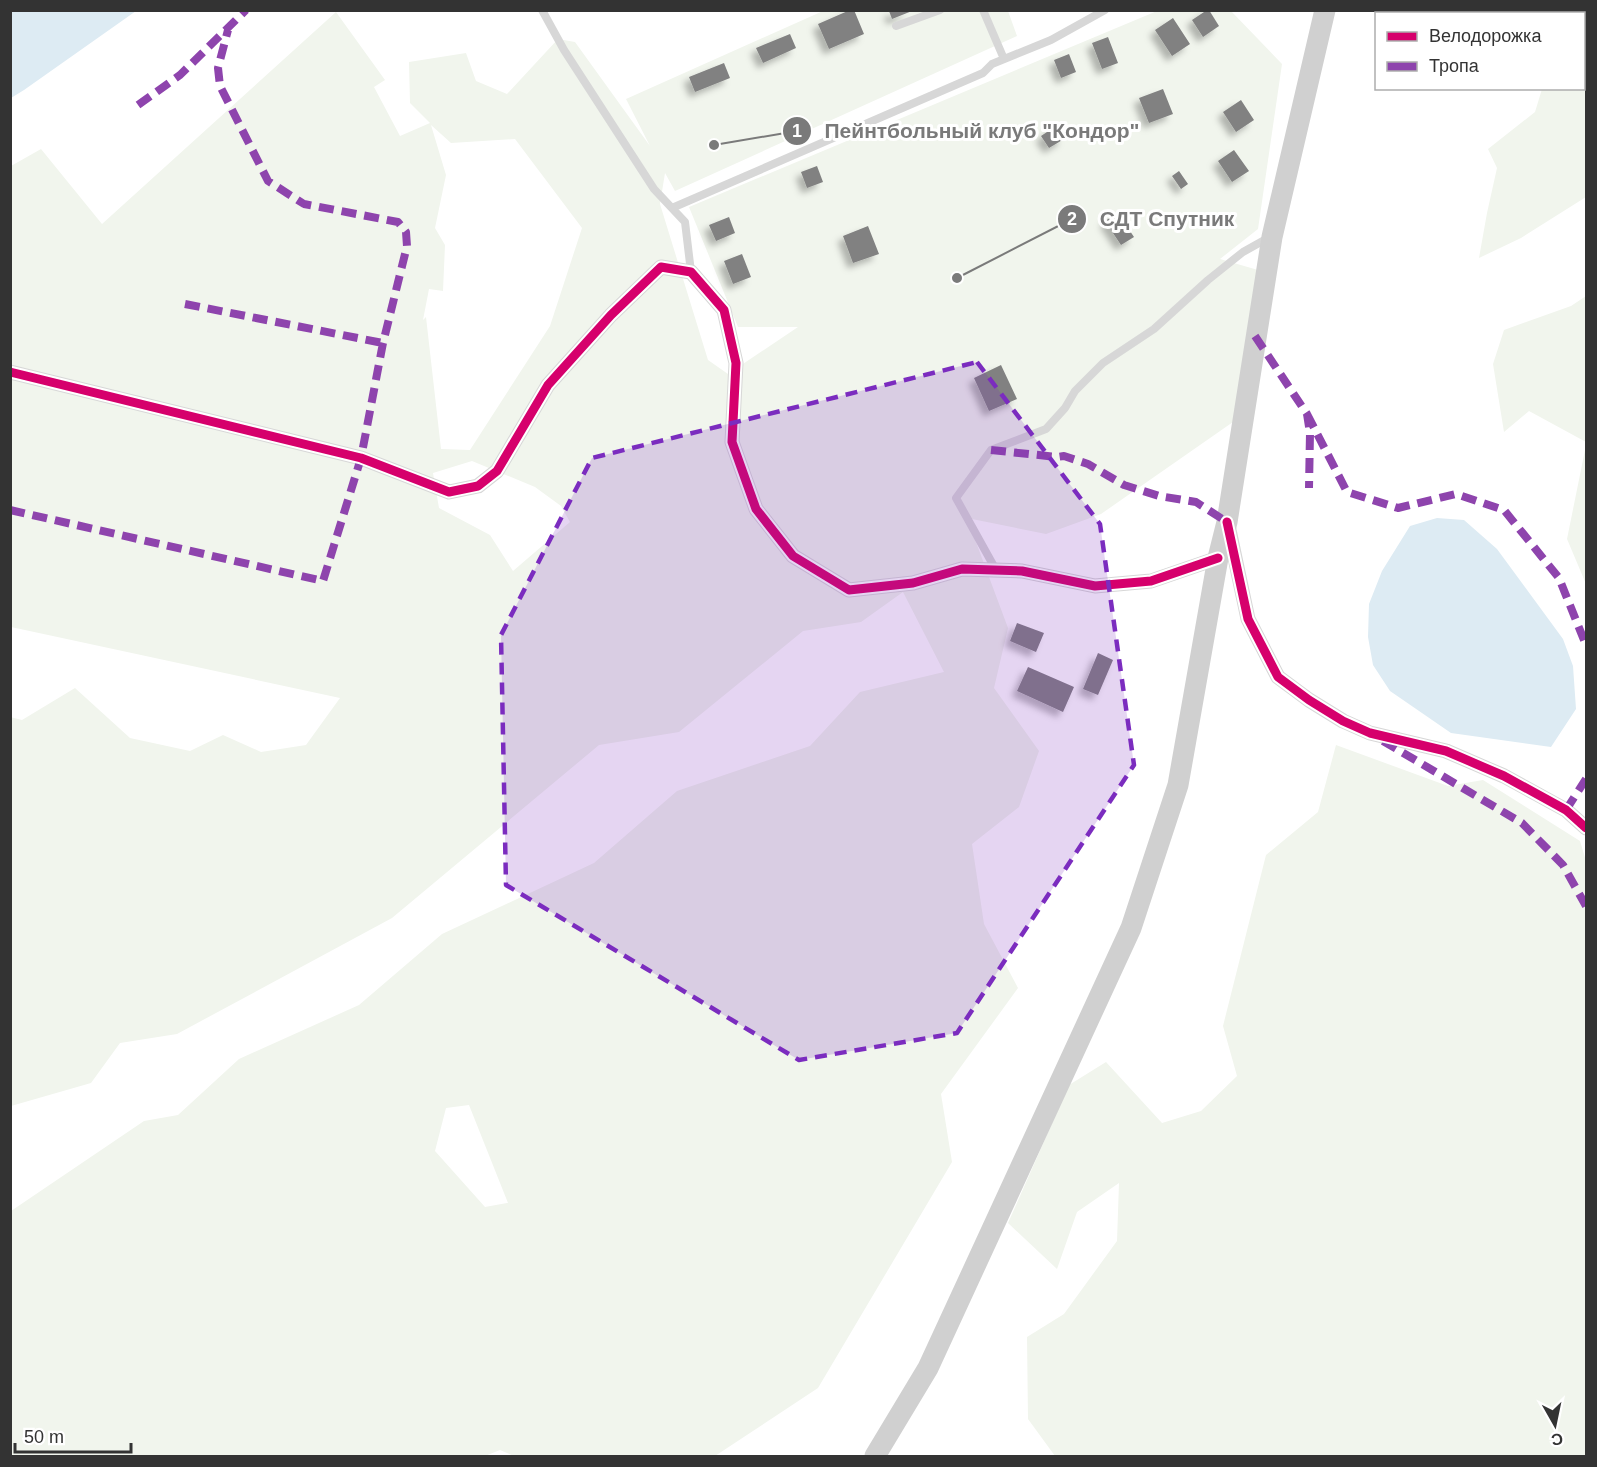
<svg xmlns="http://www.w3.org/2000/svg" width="1597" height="1467" font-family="Arial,sans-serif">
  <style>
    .green { fill: #f1f5ed; fill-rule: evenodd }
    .water { fill: #ddebf3 }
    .building { fill: #818181; filter: url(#shadow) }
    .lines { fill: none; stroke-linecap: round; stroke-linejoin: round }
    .service { stroke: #d7d7d7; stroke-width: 8 }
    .minor { stroke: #d7d7d7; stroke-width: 15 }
    .secondary { stroke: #d0d0d0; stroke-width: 21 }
    .quiet { stroke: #8e44ad; stroke-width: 8; stroke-dasharray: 15 8; stroke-linecap: butt }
    .cycleway-casing { stroke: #fff; stroke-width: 13 }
    .cycleway { stroke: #d6006c; stroke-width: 9 }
    .marked { fill: #7b2cbf; fill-opacity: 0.2; stroke: #7b2cbf; stroke-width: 4.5; stroke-dasharray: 12 8; stroke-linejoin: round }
    .leader { fill: none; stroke: #7a7a7a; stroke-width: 2 }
    .callout-dot { fill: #7a7a7a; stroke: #fff; stroke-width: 2 }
    .mark-label { font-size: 18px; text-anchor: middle; font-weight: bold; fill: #fff }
    .callout-label { font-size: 21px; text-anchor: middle; font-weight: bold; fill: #7a7a7a; stroke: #fff; stroke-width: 6; stroke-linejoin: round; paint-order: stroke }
  </style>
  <defs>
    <filter id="shadow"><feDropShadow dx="-5.5" dy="5.5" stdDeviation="3" flood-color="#0004"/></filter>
  </defs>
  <rect width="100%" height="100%" fill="#fff"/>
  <path class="green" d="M 823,11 L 1008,11 L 1017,36 L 675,191 L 665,173 L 660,204 L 708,360 L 728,374 L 798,327 L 738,327 L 689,207 L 1157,11 L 1231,11 L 1282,64 L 1258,229 L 1220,259 L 1258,270 L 1233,422 L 1101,514 L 1046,534 L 967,518 L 1008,628 L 994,688 L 1039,751 L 1019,807 L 972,844 L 984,924 L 1018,988 L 941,1094 L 952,1162 L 818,1388 L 715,1456 L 514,1456 L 500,1450 L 485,1456 L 11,1456 L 11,1211 L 144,1121 L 178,1115 L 239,1059 L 359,1005 L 442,934 L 594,863 L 677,791 L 810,746 L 860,692 L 944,672 L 903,592 L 861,622 L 803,631 L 679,732 L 599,745 L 392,918 L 177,1034 L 120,1043 L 91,1083 L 11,1106 L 10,717 L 22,720 L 75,688 L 130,738 L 190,751 L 223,735 L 261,752 L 306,745 L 340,698 L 11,627 L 11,166 L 41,149 L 102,224 L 336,12 L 385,80 L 374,87 L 400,136 L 430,123 L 410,103 L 409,62 L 466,53 L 476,81 L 507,94 L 558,39 L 575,42 L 650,146 L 626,99 ZM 431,125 L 451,143 L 515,139 L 582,228 L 550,326 L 470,450 L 441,449 L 426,317 L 423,320 L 429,289 L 443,291 L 445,245 L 435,228 L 446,175 ZM 472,461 L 535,487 L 561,506 L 570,522 L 513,571 L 490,535 L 439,508 L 433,473 ZM 469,1105 L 508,1203 L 507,1203 L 485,1207 L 435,1151 L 446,1108 Z
    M 1567,11 L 1586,11 L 1586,197 L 1521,238 L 1479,258 L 1487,213 L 1497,168 L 1488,149 L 1535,112 L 1542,89 L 1584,88 L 1584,14 L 1566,13 Z
    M 1586,296 L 1586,442 L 1529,411 L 1504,432 L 1493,364 L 1504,330 L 1571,306 Z
    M 1586,445 L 1586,584 L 1567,539 Z
    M 1336,745 L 1448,786 L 1483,780 L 1580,841 L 1586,861 L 1586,1456 L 1055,1456 L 1028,1419 L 1027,1337 L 1064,1314 L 1117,1241 L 1119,1183 L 1077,1212 L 1057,1269 L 1008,1223 L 1069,1085 L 1106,1062 L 1162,1123 L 1201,1111 L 1237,1076 L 1223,1026 L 1266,855 L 1318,812 Z"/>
  <path class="water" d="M 11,10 L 136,10 L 136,11 L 24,90 L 11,98 Z
    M 1437,518 L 1464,520 L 1497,549 L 1563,639 L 1573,666 L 1576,709 L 1551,747 L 1451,733 L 1390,691 L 1373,665 L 1368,637 L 1369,604 L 1382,571 L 1410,526 Z"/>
  <path class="building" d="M 850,10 L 854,10 L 864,34 L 829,49 L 818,24 Z
    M 1207,10 L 1209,10 L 1219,26 L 1203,37 L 1192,20 Z
    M 889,11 L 912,11 L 892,19 Z
    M 1173,18 L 1190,44 L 1172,56 L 1155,30 Z
    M 790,34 L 796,48 L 763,63 L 756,48 Z
    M 1108,37 L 1118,63 L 1102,69 L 1092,43 Z
    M 1069,54 L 1076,72 L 1061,78 L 1054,60 Z
    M 724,63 L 730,78 L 695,92 L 689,77 Z
    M 1163,89 L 1173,114 L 1149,123 L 1139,98 Z
    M 1241,100 L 1254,120 L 1236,132 L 1223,112 Z
    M 1056,126 L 1064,139 L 1049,148 L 1041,136 Z
    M 1234,150 L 1249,171 L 1232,182 L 1218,161 Z
    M 817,166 L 823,182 L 807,188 L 801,172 Z
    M 1179,171 L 1188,184 L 1181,189 L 1172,176 Z
    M 1118,213 L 1134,237 L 1121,245 L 1105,221 Z
    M 729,217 L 735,233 L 716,241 L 709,225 Z
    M 868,226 L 879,254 L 853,263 L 843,236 Z
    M 742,254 L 751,277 L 733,284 L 724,261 Z
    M 1001,365 L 1017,399 L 989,411 L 974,378 Z
    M 1017,623 L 1044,633 L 1036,652 L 1010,641 Z
    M 1098,653 L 1113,660 L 1098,695 L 1083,689 Z
    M 1028,667 L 1074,687 L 1063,712 L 1017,691 Z"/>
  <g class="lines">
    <path class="service" d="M 542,10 L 564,50 L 654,189 L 685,222 L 691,272
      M 983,10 L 1004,59
      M 896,26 L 940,10
      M 672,208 L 983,73 L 992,64 L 1051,40 L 1105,10
      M 996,570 L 956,498 L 991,450 L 1046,429 L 1065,408 L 1075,391 L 1103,363 L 1154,329 L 1208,280 L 1243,252 L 1268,238"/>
    <path class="minor" d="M 10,372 L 361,458 L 449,492 L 478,486 L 497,471 L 548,385 L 611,315 L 661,267 L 691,272 L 724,310 L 736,363 L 732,442 L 756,509 L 793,556 L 849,590 L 913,583 L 962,569 L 1022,571 L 1095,586 L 1151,581 L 1218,558
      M 1228,525 L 1248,619 L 1278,677 L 1309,700 L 1343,721 L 1370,733 L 1446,751 L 1504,776 L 1566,810 L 1586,828"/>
    <path class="secondary" d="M 875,1456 L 928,1368 L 1131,928 L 1178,785 L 1218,558 L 1227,522 L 1272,237 L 1325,10"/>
    <path class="quiet" d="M 138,105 L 180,75 L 246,10
      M 185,304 L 383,343
      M 1255,336 L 1307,414 L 1310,433 L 1309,488
      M 1307,414 L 1347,492 L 1398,508 L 1456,494 L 1504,510 L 1559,578 L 1586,645
      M 991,450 L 1057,457 L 1064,456 L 1088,464 L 1124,485 L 1159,496 L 1196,502 L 1227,522
      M 10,510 L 323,581 L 361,458 L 383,343 L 407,246 L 406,232 L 398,222 L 304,204 L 268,181 L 220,86 L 218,68 L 228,30
      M 1383,741 L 1522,823 L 1563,865 L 1586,906
      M 1566,810 L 1586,779"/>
    <defs>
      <path id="cycleway" d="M 10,372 L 361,458 L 449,492 L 478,486 L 497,471 L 548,385 L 611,315 L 661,267 L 691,272 L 724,310 L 736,363 L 732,442 L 756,509 L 793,556 L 849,590 L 913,583 L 962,569 L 1022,571 L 1095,586 L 1151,581 L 1218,558
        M 1227,522 L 1248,619 L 1278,677 L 1309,700 L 1343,721 L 1370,733 L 1446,751 L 1504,776 L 1566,810 L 1586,828"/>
    </defs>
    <use href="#cycleway" class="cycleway-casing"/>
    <use href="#cycleway" class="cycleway"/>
  </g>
  <path class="marked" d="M 977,362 L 1100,524 L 1134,765 L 957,1033 L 799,1060 L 506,885 L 501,635 L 592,458 Z"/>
  <path class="leader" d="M714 145L797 131M957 278L1072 219"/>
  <g class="callout-dot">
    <circle cx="714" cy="145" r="6"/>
    <circle cx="957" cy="278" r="6"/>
    <circle cx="797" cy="131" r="15"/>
    <circle cx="1072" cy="219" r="15"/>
  </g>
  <g class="mark-label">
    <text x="797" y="137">1</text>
    <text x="1072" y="225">2</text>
  </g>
  <g class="callout-label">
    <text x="982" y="138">Пейнтбольный клуб "Кондор"</text>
    <text x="1167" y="226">СДТ Спутник</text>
  </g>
  <rect width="1597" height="1467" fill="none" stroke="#333333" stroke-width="24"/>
  <rect x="1375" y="12" width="210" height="78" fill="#ffffff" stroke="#adadad" stroke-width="1.5"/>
  <rect x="1387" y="32" width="30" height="9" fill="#d6006c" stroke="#adadad" stroke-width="1.5"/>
  <text x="1429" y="42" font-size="18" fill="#333333">Велодорожка</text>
  <rect x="1387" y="62" width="30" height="9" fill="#8e44ad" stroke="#adadad" stroke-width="1.5"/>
  <text x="1429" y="72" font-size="18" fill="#333333">Тропа</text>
  <g transform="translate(1555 1425) rotate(171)" stroke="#ffffff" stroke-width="4.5" paint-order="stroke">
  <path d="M0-4.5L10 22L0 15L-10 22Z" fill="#333333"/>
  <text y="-9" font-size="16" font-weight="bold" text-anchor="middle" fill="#333333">С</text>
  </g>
  <path d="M15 1443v9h116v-9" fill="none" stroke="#333333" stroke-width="3"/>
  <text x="24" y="1443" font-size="18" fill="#333333" stroke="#ffffff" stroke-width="4.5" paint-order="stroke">50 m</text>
</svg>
